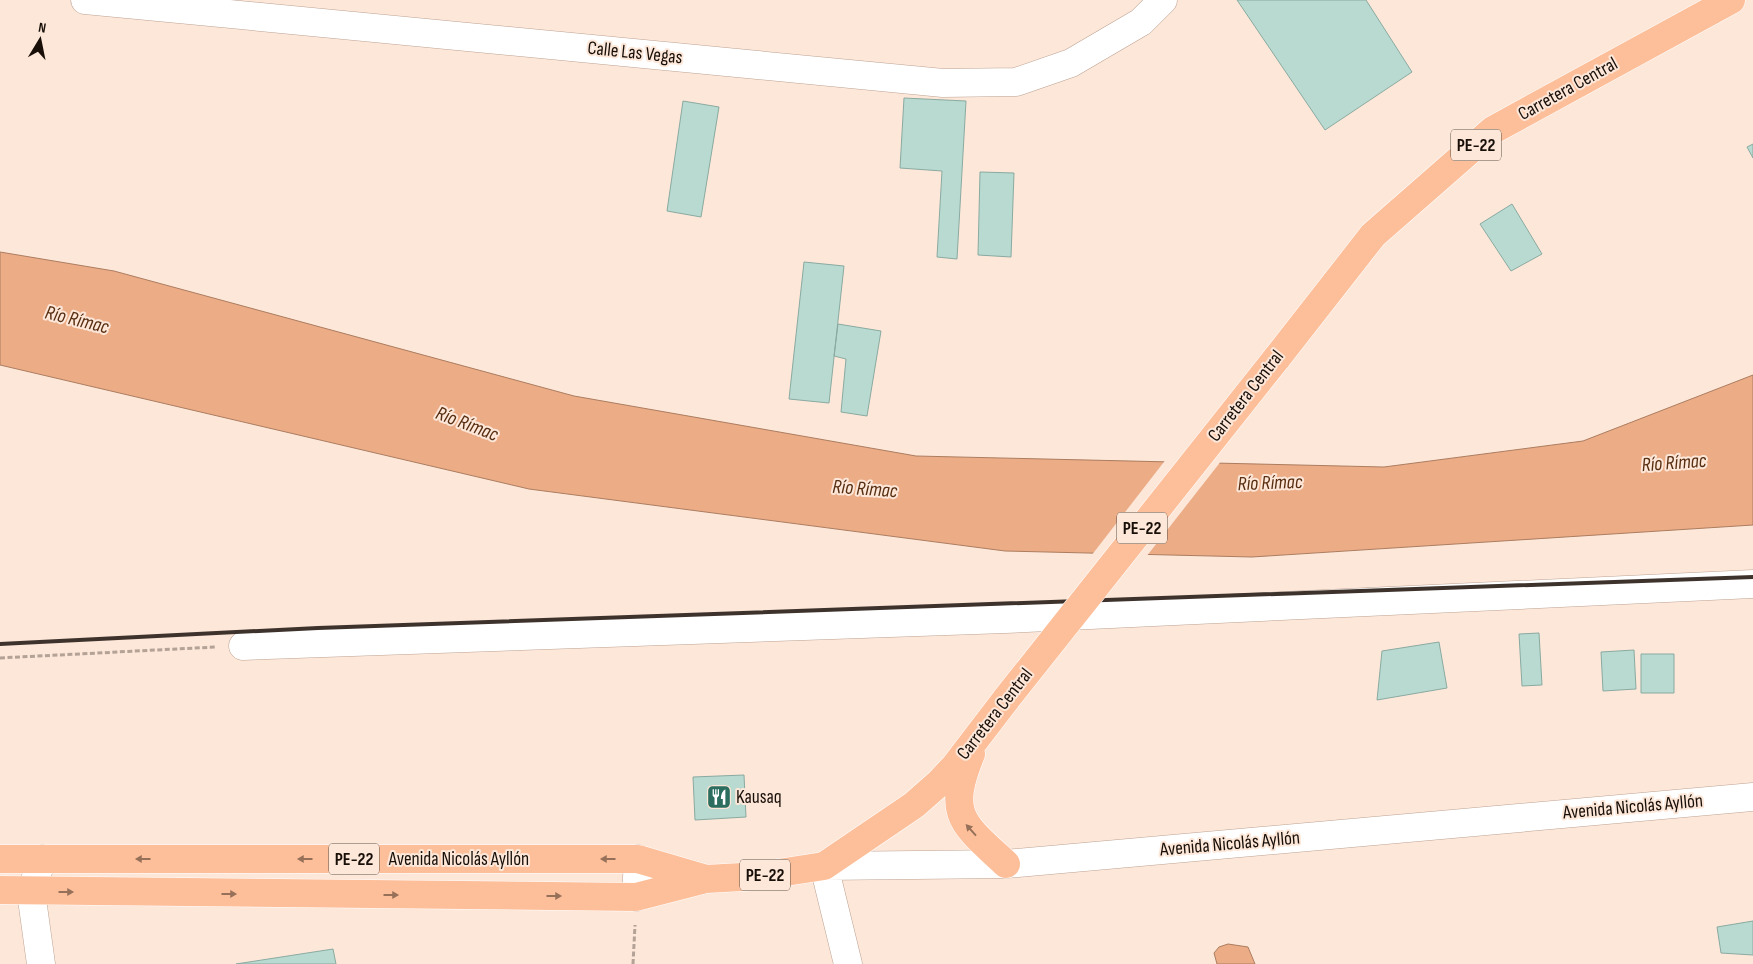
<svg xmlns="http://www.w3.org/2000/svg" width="1753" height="964" font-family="'Sofia Sans Condensed',sans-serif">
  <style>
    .water { fill: #ebac86; stroke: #ac7d60 }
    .pier { fill: #fde7d9 }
    .building { fill: #b8dad1; stroke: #8aaaa1 }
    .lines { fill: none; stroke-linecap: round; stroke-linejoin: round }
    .minor-casing { stroke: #bda393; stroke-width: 29 }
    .highway-casing { stroke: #fff; stroke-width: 29 }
    .path { stroke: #b4a297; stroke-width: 3; stroke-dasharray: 5 2.5; stroke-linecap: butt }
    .minor { stroke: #fff; stroke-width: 28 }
    .highway { stroke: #fdbf9a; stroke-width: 28 }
    .rail { stroke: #3e332c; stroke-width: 4 }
    .highway-bridge-casing { stroke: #fff; stroke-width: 29; stroke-linecap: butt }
    .highway-bridge { stroke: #fdbf9a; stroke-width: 28 }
    .oneway { fill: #967059 }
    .labels { text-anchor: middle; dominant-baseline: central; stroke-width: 4; stroke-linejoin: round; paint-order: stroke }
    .shield { fill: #fde7d9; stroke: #5d5047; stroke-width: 1 }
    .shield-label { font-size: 18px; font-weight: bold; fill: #180f09 }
    .street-label { font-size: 19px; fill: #180f09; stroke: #fde7d9 }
    .poi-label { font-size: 19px; fill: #180f09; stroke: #fde7d9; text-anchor: start }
    .water-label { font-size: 20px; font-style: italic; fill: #572e11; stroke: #fde7d9 }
  </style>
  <rect width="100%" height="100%" fill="#fde7d9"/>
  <path class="water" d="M 0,252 L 114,271 L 574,396 L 916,456 L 1384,467 L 1583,441 L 1753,375 L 1753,525 L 1252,557 L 1005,551 L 529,489 L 0,365 Z
    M 1228,944 L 1248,947 L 1255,964 L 1217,964 L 1214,953 L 1219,947 Z"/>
  <path class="pier" d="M 1167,458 L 1222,460 L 1146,557 L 1091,556 Z"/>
  <path class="building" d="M 1237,0 L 1366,0 L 1412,72 L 1325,130 Z
    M 904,98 L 966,101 L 957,259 L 937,257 L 942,171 L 900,168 Z
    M 683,101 L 719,107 L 701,217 L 667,211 Z
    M 1753,144 L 1753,158 L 1747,147 Z
    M 980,172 L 1014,173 L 1011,257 L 978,255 Z
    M 1512,204 L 1542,254 L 1511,271 L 1480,224 Z
    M 804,262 L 844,266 L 829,403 L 789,399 Z
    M 838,324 L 881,331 L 867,416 L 841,412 L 846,359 L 834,356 Z
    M 1539,633 L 1542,685 L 1522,686 L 1519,634 Z
    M 1439,642 L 1447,688 L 1377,700 L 1382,651 Z
    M 1634,650 L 1636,689 L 1603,691 L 1601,652 Z
    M 1641,654 L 1674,654 L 1674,693 L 1641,693 Z
    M 744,775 L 746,817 L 695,820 L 693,777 Z
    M 1753,921 L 1753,955 L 1721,953 L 1717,927 Z
    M 333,949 L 336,964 L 236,964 Z"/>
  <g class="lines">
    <defs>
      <path id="minor" d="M 85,0 L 943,83 L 1016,82 L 1071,63 L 1141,22 L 1163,0
        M 243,646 L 1005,619 L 1753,584
        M 636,897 L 638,859
        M 41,964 L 31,892 L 42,859
        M 848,964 L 824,866 L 1006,864 L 1753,797"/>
      <path id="highway" d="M 1276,359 L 1373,235 L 1493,130 L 1731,0
        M 971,754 C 946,815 962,823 1006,864
        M 0,859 L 638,859 L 706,879
        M 0,890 L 636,897 L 706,879 L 760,876 L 824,866 L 914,805 L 939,783 L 955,766 L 1007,698"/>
    </defs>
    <use href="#minor" class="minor-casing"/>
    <use href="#highway" class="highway-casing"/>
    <path class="path" d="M 0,658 L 215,647
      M 633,964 L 635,925"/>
    <use href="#minor" class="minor"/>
    <use href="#highway" class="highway"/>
    <path class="rail" d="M 0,644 L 318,628 L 1753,577"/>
    <defs>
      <path id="highway-bridge" d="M 1007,698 L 1276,359"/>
    </defs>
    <use href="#highway-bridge" class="highway-bridge-casing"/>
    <use href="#highway-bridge" class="highway-bridge"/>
  </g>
  <defs><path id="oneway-solid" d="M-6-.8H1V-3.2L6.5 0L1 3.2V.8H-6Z" transform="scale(1.25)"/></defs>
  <g class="oneway">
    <use href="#oneway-solid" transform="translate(971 830) rotate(-132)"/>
    <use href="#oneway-solid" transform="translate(143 859) rotate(180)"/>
    <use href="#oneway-solid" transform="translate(305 859) rotate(180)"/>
    <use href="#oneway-solid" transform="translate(608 859) rotate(180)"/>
    <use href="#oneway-solid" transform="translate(66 892)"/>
    <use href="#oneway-solid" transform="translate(229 894)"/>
    <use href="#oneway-solid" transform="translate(391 895)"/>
    <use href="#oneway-solid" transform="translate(554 896)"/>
  </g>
  <defs>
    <symbol id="restaurant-square" viewBox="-11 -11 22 22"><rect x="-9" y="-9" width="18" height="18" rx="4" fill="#2b6e5f" stroke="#fde7d9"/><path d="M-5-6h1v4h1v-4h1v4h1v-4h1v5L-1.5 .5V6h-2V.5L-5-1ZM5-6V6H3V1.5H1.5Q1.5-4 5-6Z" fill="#fff"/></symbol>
  </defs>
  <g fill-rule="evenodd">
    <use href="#restaurant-square" x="705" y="783" width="28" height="28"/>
  </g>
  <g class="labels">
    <g class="shield">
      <rect x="1451" y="129.5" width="50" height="31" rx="4"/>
      <rect x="1117" y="512.5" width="50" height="31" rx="4"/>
      <rect x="329" y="843.5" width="50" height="31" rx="4"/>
      <rect x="740" y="859.5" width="50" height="31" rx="4"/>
    </g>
    <g class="shield-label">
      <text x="1476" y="145">PE-22</text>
      <text x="1142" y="528">PE-22</text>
      <text x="354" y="859">PE-22</text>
      <text x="765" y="875">PE-22</text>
    </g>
    <g class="street-label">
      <text transform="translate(635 53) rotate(6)">Calle Las Vegas</text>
      <text transform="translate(1568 89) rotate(-29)">Carretera Central</text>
      <text transform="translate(1246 396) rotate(-52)">Carretera Central</text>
      <text transform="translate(995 714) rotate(-52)">Carretera Central</text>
      <text transform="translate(1633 807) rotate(-5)">Avenida Nicolás Ayllón</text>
      <text transform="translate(1230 844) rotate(-5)">Avenida Nicolás Ayllón</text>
      <text x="459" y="859">Avenida Nicolás Ayllón</text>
    </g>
    <g class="poi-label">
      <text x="736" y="797">Kausaq</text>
    </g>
    <g class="water-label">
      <text transform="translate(77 320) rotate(14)">Río Rímac</text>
      <text transform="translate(467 424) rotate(21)">Río Rímac</text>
      <text transform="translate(1674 463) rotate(-4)">Río Rímac</text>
      <text transform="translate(1270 483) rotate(-2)">Río Rímac</text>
      <text transform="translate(865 489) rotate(4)">Río Rímac</text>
    </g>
  </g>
  <g transform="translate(40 40) rotate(10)" stroke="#fde7d9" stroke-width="4" paint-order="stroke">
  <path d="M0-4L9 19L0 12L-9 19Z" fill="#180f09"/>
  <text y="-8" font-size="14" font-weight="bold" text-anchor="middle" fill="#180f09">N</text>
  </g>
</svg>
